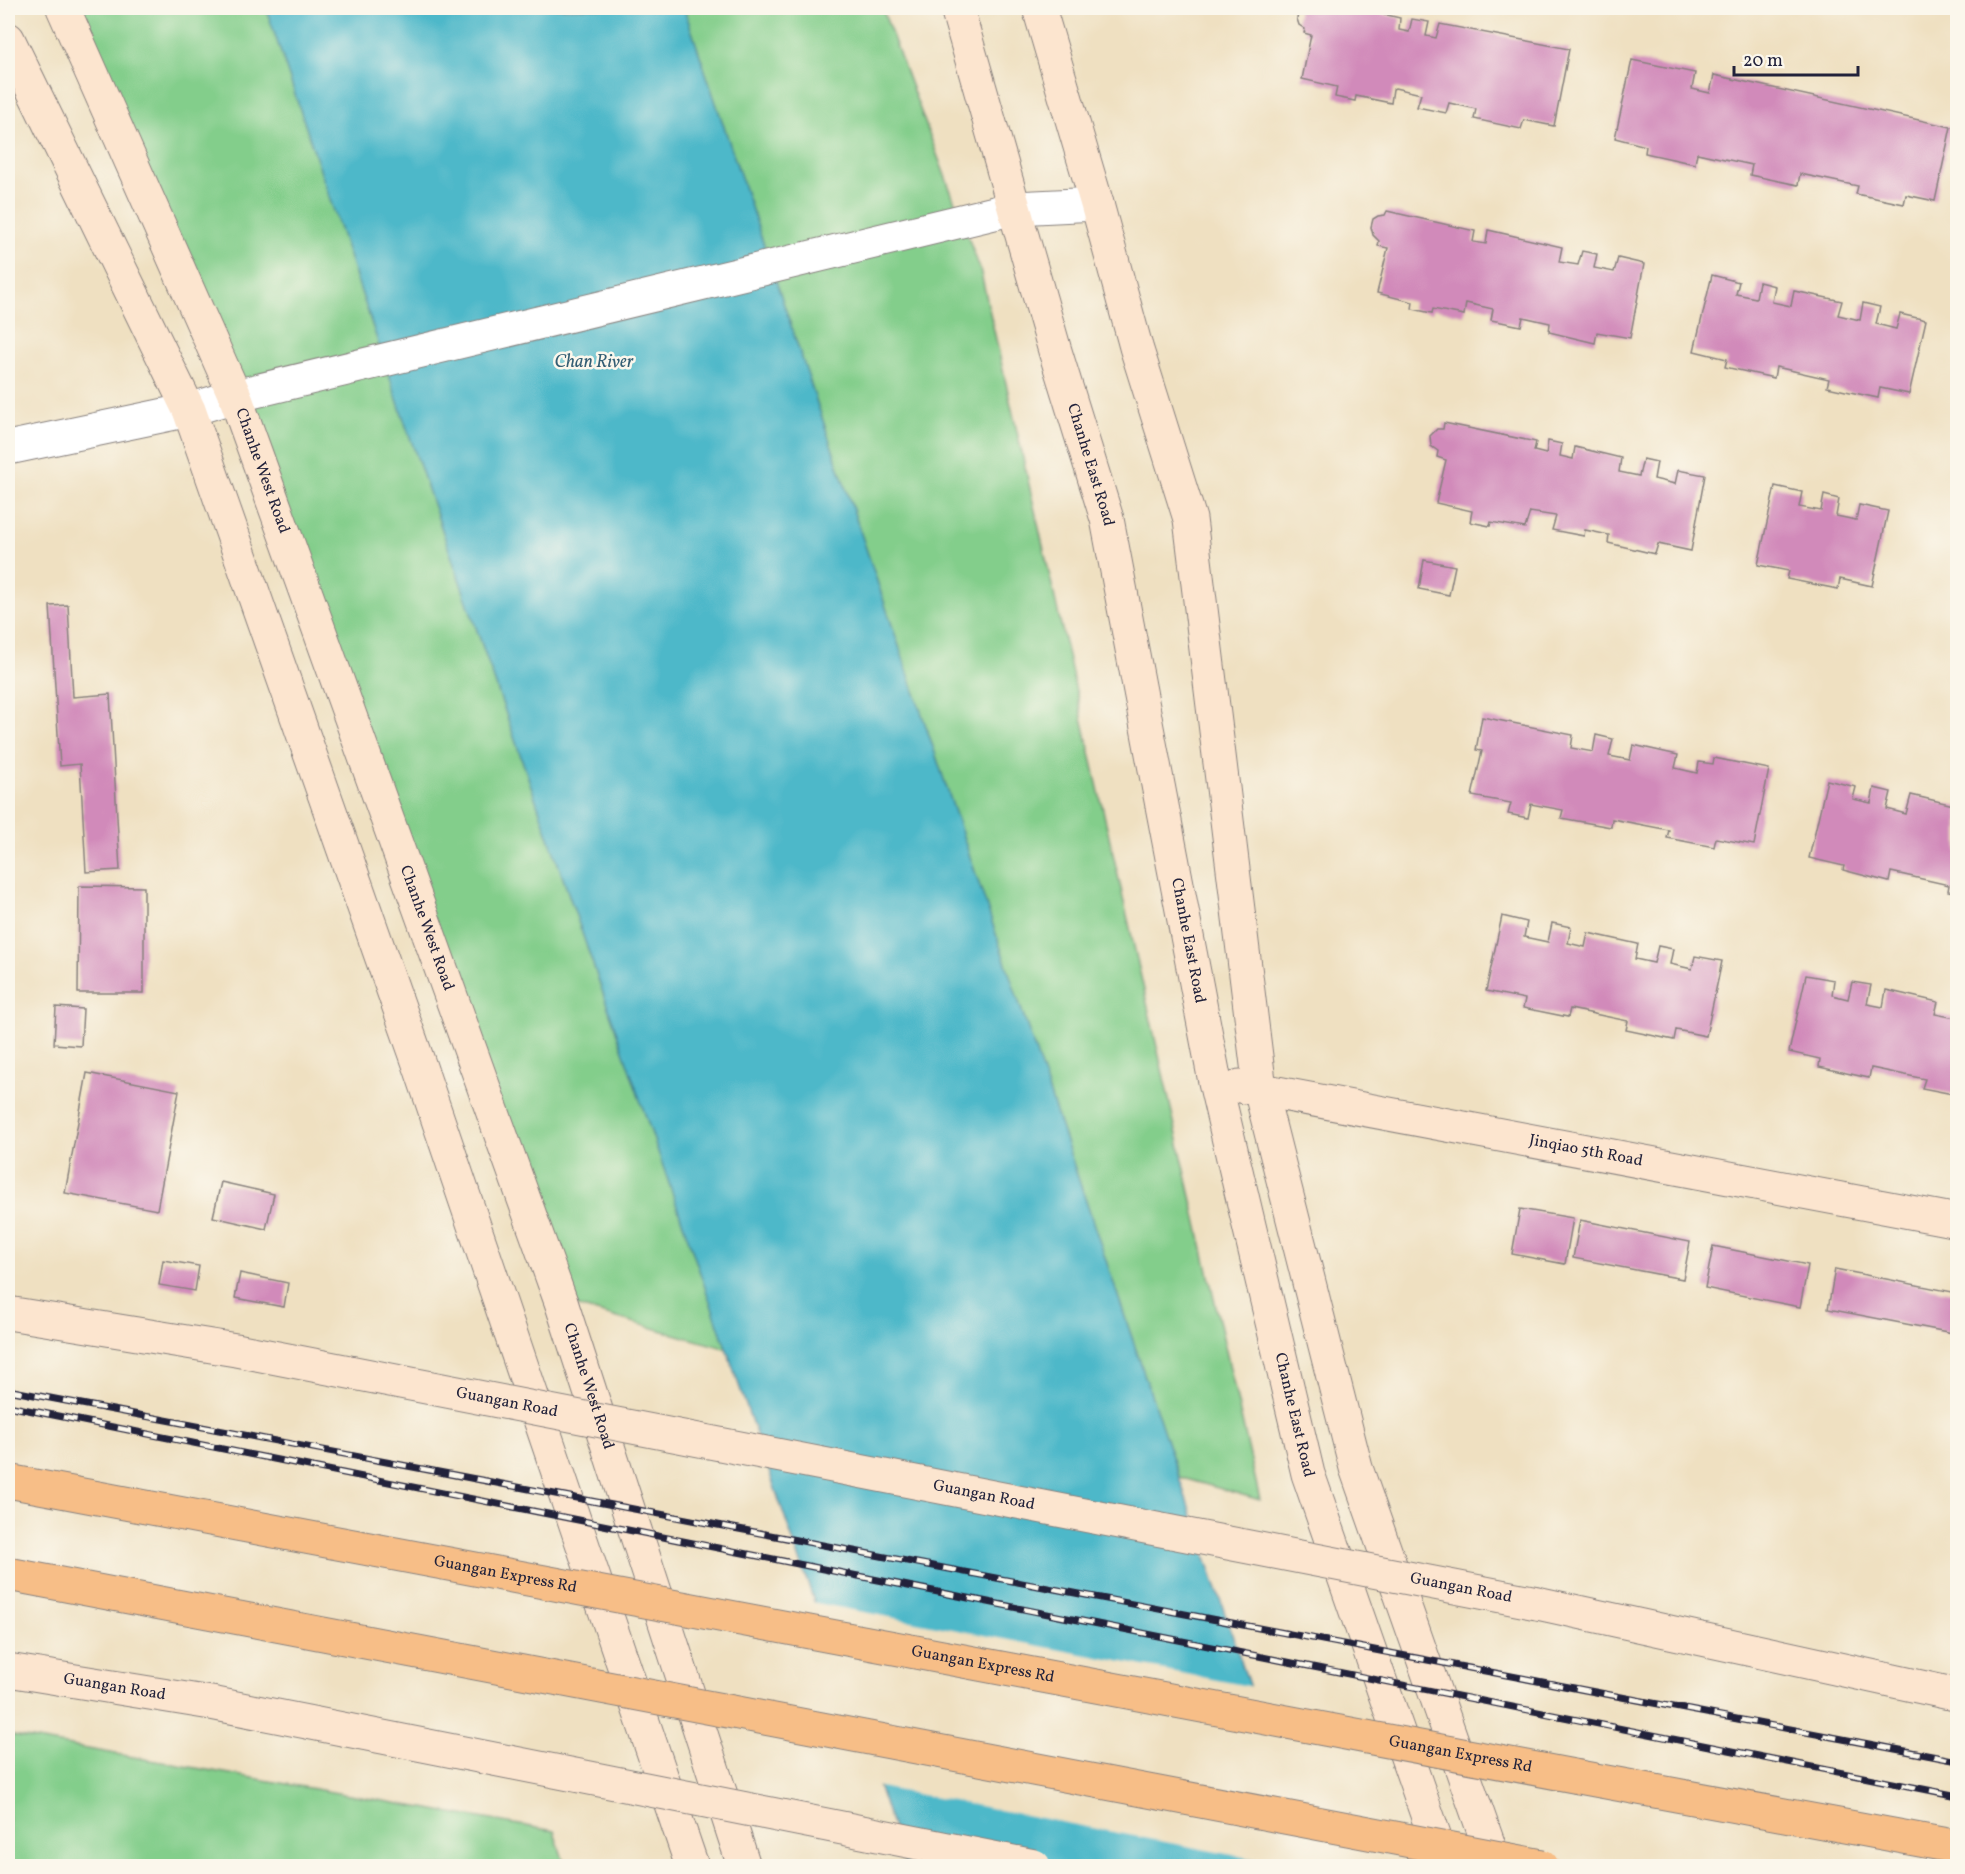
<svg xmlns="http://www.w3.org/2000/svg" width="1965" height="1874" font-family="Vollkorn,serif">
  <style>
    .green { fill: #83ce8b; stroke: #527863; stroke-width: 1.5 }
    .water { fill: #4db8c9; stroke: #386d82; stroke-width: 1.5 }
    .pier { fill: #efe0c1 }
    .building { fill: #d18aba }
    .lines { fill: none; stroke-linecap: round; stroke-linejoin: round }
    .street-casing { stroke: #88817e; stroke-width: 35 }
    .secondary-casing { stroke: #88817e; stroke-width: 35 }
    .highway-casing { stroke: #88817e; stroke-width: 35 }
    .street { stroke: #fff; stroke-width: 33 }
    .secondary { stroke: #fce5cf; stroke-width: 33 }
    .highway { stroke: #f7be87; stroke-width: 33 }
    .rail-casing { stroke: #22223b; stroke-width: 7 }
    .rail { stroke: #fbf7ec; stroke-width: 4.5; stroke-dasharray: 14; stroke-linecap: butt }
    .secondary-bridge-casing { stroke: #88817e; stroke-width: 35; stroke-linecap: butt }
    .highway-bridge-casing { stroke: #88817e; stroke-width: 35; stroke-linecap: butt }
    .secondary-bridge { stroke: #fce5cf; stroke-width: 33 }
    .highway-bridge { stroke: #f7be87; stroke-width: 33 }
    .labels { text-anchor: middle; dominant-baseline: central; stroke-width: 5; stroke-linejoin: round; paint-order: stroke }
    .street-label { font-size: 16px; fill: #22223b; stroke: #fbf7ec }
    .water-label { font-size: 18px; font-style: italic; fill: #335e74; stroke: #fbf7ec }
  </style>
  <rect width="100%" height="100%" fill="#fbf7ec"/>
  <filter id="ink" filterUnits="userSpaceOnUse"><feTurbulence type="fractalNoise" baseFrequency=".0167" numOctaves="2"/><feDisplacementMap in="SourceGraphic" scale="12" xChannelSelector="R" yChannelSelector="G"/><feConvolveMatrix kernelMatrix="1 2 1 2 8 2 1 2 1" color-interpolation-filters="sRGB"/></filter>
  <filter id="wash" filterUnits="userSpaceOnUse"><feTurbulence type="fractalNoise" baseFrequency=".008" numOctaves="4" result="noise"/><feDisplacementMap in="SourceGraphic" scale="24" xChannelSelector="R" yChannelSelector="G"/><feGaussianBlur stdDeviation="1.35" result="paint"/><feColorMatrix in="noise" values="0 0 0 0 0 0 0 0 0 0 0 0 0 0 0 0 0 1.4 0 .05"/><feComposite in="paint" operator="in"/></filter>
  <g filter="url(#wash)">
    <rect width="100%" height="100%" fill="#efe0c1"/>
    <path class="green" d="M 67,8 L 882,8 L 980,269 L 1260,1500 L 561,1302 L 235,396 Z
      M 8,1735 L 554,1831 L 565,1866 L 8,1866 Z
      M 788,1864 L 922,1864 L 923,1866 L 789,1866 Z"/>
    <path class="water" d="M 266,8 L 684,8 L 1310,1866 L 906,1866 L 405,423 Z"/>
    <path class="pier" d="M 811,1602 L 1253,1687 L 1313,1866 L 1290,1866 L 875,1786 Z"/>
    <g id="blocks">
      <path class="building" d="M 1299,8 L 1355,8 L 1375,12 L 1400,18 L 1399,30 L 1409,32 L 1412,19 L 1429,22 L 1426,36 L 1436,38 L 1440,24 L 1569,49 L 1554,126 L 1524,120 L 1521,129 L 1474,119 L 1476,109 L 1449,103 L 1446,113 L 1417,107 L 1421,94 L 1395,88 L 1393,89 L 1391,103 L 1356,96 L 1355,101 L 1335,97 L 1337,87 L 1302,79 L 1311,35 L 1304,33 L 1305,29 L 1299,25 L 1297,19 Z
        M 1632,60 L 1695,73 L 1692,89 L 1710,93 L 1714,75 L 1951,127 L 1935,201 L 1906,195 L 1904,204 L 1856,194 L 1858,186 L 1800,174 L 1798,185 L 1750,175 L 1752,165 L 1697,153 L 1695,164 L 1645,153 L 1646,146 L 1615,138 Z
        M 1387,211 L 1475,231 L 1473,242 L 1486,244 L 1488,230 L 1562,247 L 1559,262 L 1578,265 L 1582,251 L 1597,254 L 1594,268 L 1614,272 L 1618,258 L 1644,264 L 1630,338 L 1597,332 L 1595,343 L 1549,332 L 1550,323 L 1523,317 L 1521,326 L 1491,320 L 1493,309 L 1466,303 L 1464,315 L 1433,309 L 1432,313 L 1412,309 L 1413,302 L 1377,293 L 1388,248 L 1378,246 L 1379,241 L 1373,235 L 1371,227 L 1373,219 L 1378,216 L 1385,215 Z
        M 1712,275 L 1739,282 L 1736,294 L 1756,298 L 1759,282 L 1775,286 L 1772,302 L 1791,306 L 1794,291 L 1842,301 L 1838,315 L 1860,320 L 1863,303 L 1880,307 L 1876,324 L 1896,329 L 1900,314 L 1926,320 L 1909,394 L 1880,388 L 1878,398 L 1827,387 L 1829,379 L 1776,367 L 1774,378 L 1725,367 L 1727,359 L 1694,351 Z
        M 1444,423 L 1536,442 L 1534,451 L 1546,454 L 1548,441 L 1562,444 L 1560,456 L 1573,459 L 1575,447 L 1621,458 L 1619,472 L 1639,476 L 1643,459 L 1657,462 L 1654,479 L 1675,484 L 1678,470 L 1705,475 L 1691,551 L 1658,544 L 1655,554 L 1608,543 L 1609,535 L 1585,530 L 1584,536 L 1552,530 L 1556,516 L 1530,512 L 1525,528 L 1491,522 L 1490,526 L 1470,522 L 1472,511 L 1436,503 L 1446,460 L 1437,457 L 1438,451 L 1431,446 L 1430,436 L 1437,429 L 1443,429 Z
        M 1775,486 L 1802,492 L 1799,507 L 1821,511 L 1824,495 L 1839,499 L 1836,516 L 1856,520 L 1859,505 L 1888,511 L 1872,586 L 1840,579 L 1838,589 L 1787,579 L 1789,571 L 1758,565 Z
        M 1424,560 L 1455,566 L 1449,595 L 1419,589 Z
        M 1958,580 L 1958,602 L 1952,601 Z
        M 68,605 L 73,697 L 110,694 L 120,870 L 86,872 L 80,764 L 60,766 L 50,606 Z
        M 1482,717 L 1573,735 L 1571,748 L 1593,752 L 1596,735 L 1613,739 L 1609,756 L 1630,760 L 1633,745 L 1678,755 L 1675,768 L 1697,773 L 1699,762 L 1713,764 L 1714,758 L 1769,769 L 1754,845 L 1716,838 L 1714,847 L 1667,838 L 1669,830 L 1612,819 L 1611,827 L 1561,818 L 1563,810 L 1531,804 L 1528,818 L 1508,814 L 1511,803 L 1472,796 L 1482,751 L 1476,750 Z
        M 1827,780 L 1856,787 L 1853,799 L 1871,803 L 1874,788 L 1891,792 L 1887,809 L 1906,814 L 1911,795 L 1958,806 L 1958,893 L 1948,891 L 1949,885 L 1891,872 L 1889,882 L 1843,870 L 1844,866 L 1809,858 Z
        M 79,886 L 144,887 L 144,993 L 78,993 Z
        M 1502,916 L 1527,922 L 1524,937 L 1548,942 L 1552,923 L 1571,927 L 1568,943 L 1585,947 L 1588,933 L 1638,944 L 1635,959 L 1654,963 L 1658,946 L 1673,949 L 1670,964 L 1692,969 L 1695,956 L 1722,961 L 1706,1036 L 1676,1030 L 1674,1040 L 1626,1030 L 1628,1021 L 1570,1009 L 1568,1017 L 1523,1008 L 1525,999 L 1486,991 Z
        M 1806,975 L 1834,980 L 1832,995 L 1848,999 L 1852,982 L 1871,985 L 1867,1004 L 1883,1007 L 1886,990 L 1938,1002 L 1935,1014 L 1955,1018 L 1958,1010 L 1958,1095 L 1922,1088 L 1925,1079 L 1871,1068 L 1869,1078 L 1819,1067 L 1820,1059 L 1789,1052 Z
        M 56,1007 L 83,1009 L 81,1046 L 54,1044 Z
        M 87,1073 L 179,1091 L 157,1210 L 65,1193 Z
        M 221,1182 L 274,1194 L 266,1229 L 213,1217 Z
        M 1520,1209 L 1573,1218 L 1565,1264 L 1512,1254 Z
        M 1580,1220 L 1690,1242 L 1683,1279 L 1573,1258 Z
        M 1713,1246 L 1808,1265 L 1800,1307 L 1705,1288 Z
        M 163,1260 L 199,1266 L 195,1291 L 159,1285 Z
        M 1835,1269 L 1958,1293 L 1958,1334 L 1828,1309 Z
        M 240,1273 L 288,1283 L 284,1307 L 235,1298 Z"/>
    </g>
  </g>
  <g filter="url(#ink)">
    <use href="#blocks" fill-opacity="0" stroke="#88817e" stroke-width="1.5"/>
    <g class="lines">
      <defs>
        <path id="street" d="M 8,448 L 189,410 L 235,396 L 1015,208 L 1097,204"/>
        <g id="secondary">
          <path id="s1" d="M 63,8 L 235,396 L 561,1302 L 744,1866"/>
          <path id="s2" d="M 957,8 L 1055,351 L 1107,519 L 1215,1082 L 1308,1474 L 1445,1866"/>
          <path d="M 1039,8 L 1097,204 L 1136,347 L 1190,519 L 1260,1089 L 1356,1468 L 1496,1866"/>
          <path d="M 8,39 L 189,410 L 418,1061 L 692,1866"/>
          <path id="s3" d="M 1240,1086 L 1958,1221"/>
          <path d="M 1537,1603 L 1958,1695"/>
        </g>
        <path id="highway" d="M 1579,1777 L 1958,1847"/>
      </defs>
      <use href="#street" class="street-casing"/>
      <use href="#secondary" class="secondary-casing"/>
      <use href="#highway" class="highway-casing"/>
      <use href="#street" class="street"/>
      <use href="#secondary" class="secondary"/>
      <use href="#highway" class="highway"/>
      <defs>
        <path id="rail" d="M 8,1390 L 1958,1761
          M 8,1406 L 1958,1796"/>
      </defs>
      <use href="#rail" class="rail-casing"/>
      <use href="#rail" class="rail"/>
      <defs>
        <g id="secondary-bridge">
          <path id="s4" d="M 8,1313 L 236,1350 L 1537,1603"/>
          <path id="s5" d="M 8,1670 L 211,1703 L 1034,1866"/>
        </g>
        <g id="highway-bridge">
          <path id="s6" d="M 8,1481 L 1579,1777"/>
          <path d="M 8,1574 L 1542,1866"/>
        </g>
      </defs>
      <use href="#secondary-bridge" class="secondary-bridge-casing"/>
      <use href="#highway-bridge" class="highway-bridge-casing"/>
      <use href="#secondary-bridge" class="secondary-bridge"/>
      <use href="#highway-bridge" class="highway-bridge"/>
    </g>
  </g>
  <g class="labels">
    <g class="street-label">
      <text stroke="none"><textPath href="#s2" startOffset="476">Chanhe East Road</textPath></text>
      <text stroke="none"><textPath href="#s1" startOffset="504">Chanhe West Road</textPath></text>
      <text stroke="none"><textPath href="#s1" startOffset="990">Chanhe West Road</textPath></text>
      <text stroke="none"><textPath href="#s2" startOffset="962">Chanhe East Road</textPath></text>
      <text stroke="none"><textPath href="#s3" startOffset="352">Jinqiao 5th Road</textPath></text>
      <text stroke="none"><textPath href="#s1" startOffset="1476">Chanhe West Road</textPath></text>
      <text stroke="none"><textPath href="#s4" startOffset="507">Guangan Road</textPath></text>
      <text stroke="none"><textPath href="#s2" startOffset="1448">Chanhe East Road</textPath></text>
      <text stroke="none"><textPath href="#s4" startOffset="993">Guangan Road</textPath></text>
      <text stroke="none"><textPath href="#s6" startOffset="506">Guangan Express Rd</textPath></text>
      <text stroke="none"><textPath href="#s4" startOffset="1479">Guangan Road</textPath></text>
      <text stroke="none"><textPath href="#s6" startOffset="992">Guangan Express Rd</textPath></text>
      <text stroke="none"><textPath href="#s5" startOffset="108">Guangan Road</textPath></text>
      <text stroke="none"><textPath href="#s6" startOffset="1478">Guangan Express Rd</textPath></text>
    </g>
    <g class="water-label">
      <text x="594" y="362">Chan River</text>
    </g>
  </g>
  <rect width="1965" height="1874" fill="none" stroke="#fbf7ec" stroke-width="30"/>
  <path d="M1734 66v9h124v-9" fill="none" stroke="#22223b" stroke-width="3"/>
  <text x="1743" y="66" font-size="18" fill="#22223b" stroke="#fbf7ec" stroke-width="4.5" paint-order="stroke">20 m</text>
</svg>
